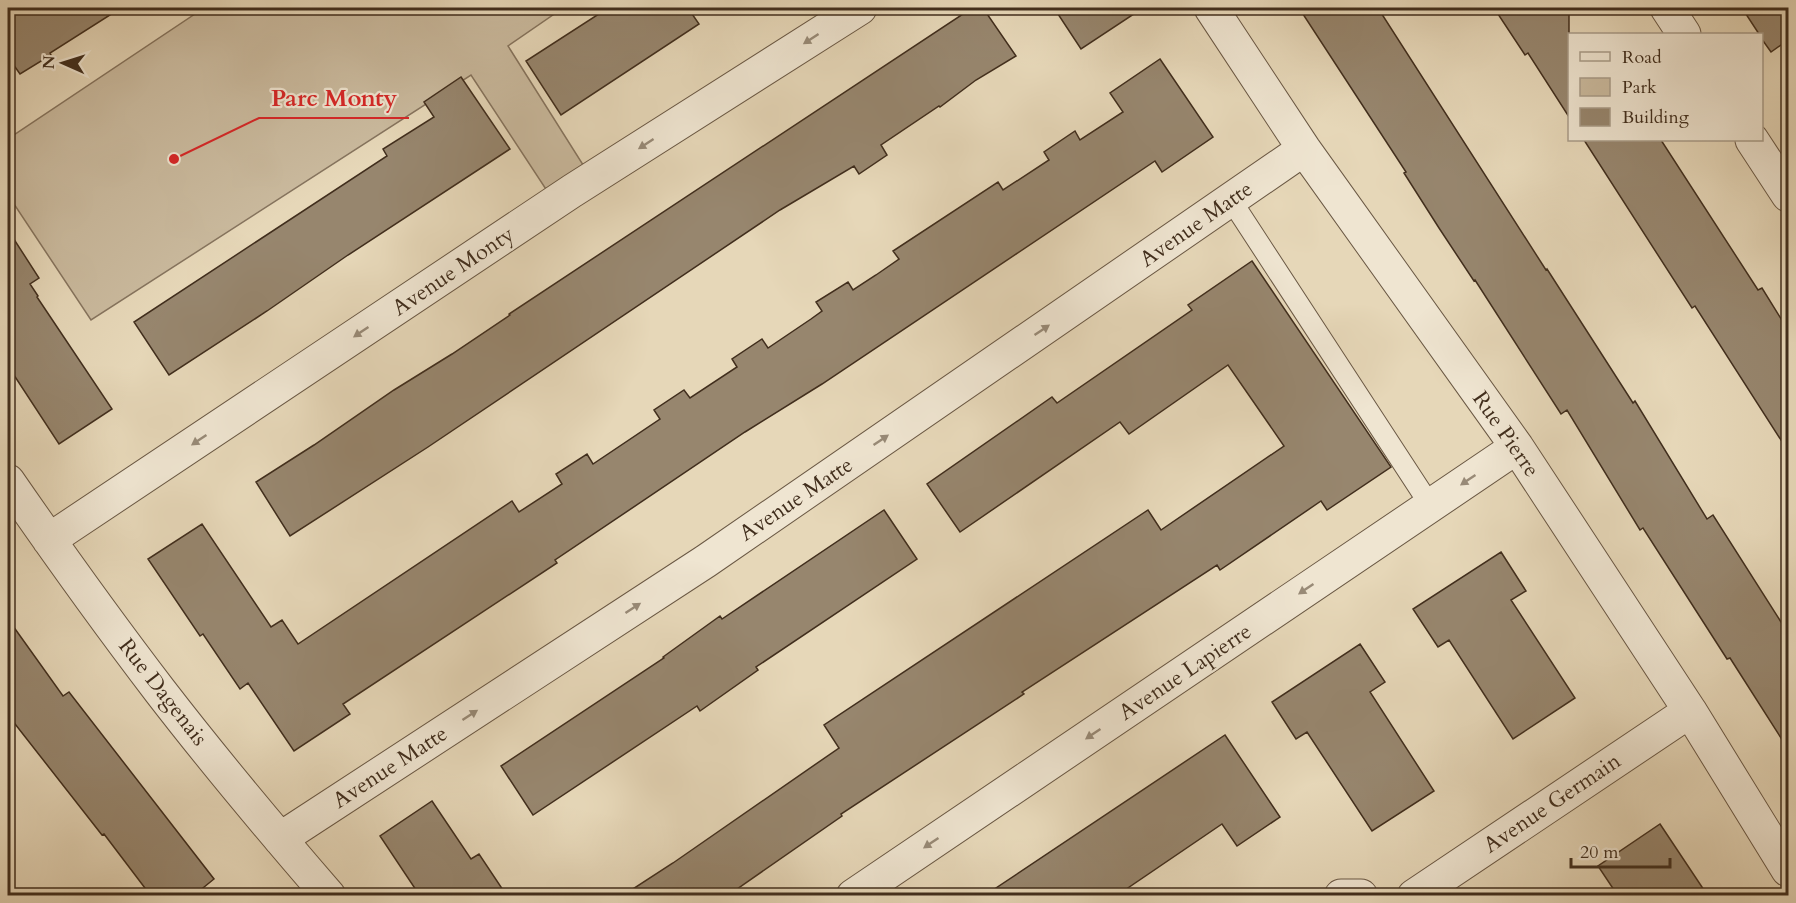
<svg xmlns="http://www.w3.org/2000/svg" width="1796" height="903" font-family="Cardo,serif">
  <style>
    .green { fill: #caba9e; stroke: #86745e; stroke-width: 1.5 }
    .building { fill: #97866e; stroke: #412e1d; stroke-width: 1.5 }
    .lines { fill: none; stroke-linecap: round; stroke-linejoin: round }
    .lane-casing { stroke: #6a5844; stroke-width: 22 }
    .street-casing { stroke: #6a5844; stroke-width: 35 }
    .lane { stroke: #efe5d1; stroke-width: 20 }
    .street { stroke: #efe5d1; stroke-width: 33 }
    .oneway { fill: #988a77 }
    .labels { text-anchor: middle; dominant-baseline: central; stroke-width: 4.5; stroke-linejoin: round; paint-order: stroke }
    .street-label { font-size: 22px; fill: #412e1d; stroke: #efe5d1 }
    .leader { fill: none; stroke: #d62828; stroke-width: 2 }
    .callout-dot { fill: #d62828; stroke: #efe5d1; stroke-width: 2 }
    .callout-label { font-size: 24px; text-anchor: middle; font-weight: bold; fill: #d62828; stroke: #efe5d1; stroke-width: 4.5; stroke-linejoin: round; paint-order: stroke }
  </style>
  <rect width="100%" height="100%" fill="#e6d7b8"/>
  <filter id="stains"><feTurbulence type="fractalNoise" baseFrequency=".00333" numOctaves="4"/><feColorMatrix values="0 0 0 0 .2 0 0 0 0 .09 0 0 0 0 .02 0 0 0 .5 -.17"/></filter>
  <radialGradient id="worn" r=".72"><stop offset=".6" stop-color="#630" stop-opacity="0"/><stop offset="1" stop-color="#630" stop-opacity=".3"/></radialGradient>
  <path class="green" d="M 204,8 L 563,8 L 508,46 L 592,179 L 555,203 L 471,75 L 91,320 L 8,195 L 8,139 Z"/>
  <path class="building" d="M 8,8 L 121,8 L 50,53 L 51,55 L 20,74 L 8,57 Z
    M 608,8 L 688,8 L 699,24 L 561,115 L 526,61 Z
    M 972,8 L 983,8 L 1016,56 L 976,80 L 940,107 L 939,106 L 881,145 L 887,155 L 859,174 L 854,166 L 780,210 L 428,447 L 290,536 L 256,482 L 314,445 L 394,390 L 452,354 L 510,315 L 509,314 Z
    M 1054,8 L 1143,8 L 1081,49 Z
    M 1299,8 L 1378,8 L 1546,270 L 1547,269 L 1633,403 L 1635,401 L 1707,519 L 1713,515 L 1788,633 L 1788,749 L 1730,658 L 1727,659 L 1643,528 L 1640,530 L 1567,410 L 1561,414 L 1475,280 L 1474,281 L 1439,228 L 1404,173 L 1406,172 Z
    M 1494,8 L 1569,8 L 1569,117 L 1528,53 L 1525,55 Z
    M 1742,8 L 1788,8 L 1788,40 L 1771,52 L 1761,38 L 1761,34 L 1759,34 Z
    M 1160,59 L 1213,137 L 1162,172 L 1155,161 L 822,384 L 745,432 L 555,560 L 557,563 L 343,704 L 350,714 L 294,751 L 248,683 L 240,689 L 203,634 L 200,636 L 148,559 L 202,524 L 271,627 L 282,620 L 298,644 L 512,501 L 519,512 L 562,484 L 556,474 L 587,454 L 593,464 L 660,419 L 654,410 L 684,390 L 690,398 L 737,367 L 732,359 L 762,339 L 768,348 L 811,319 L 822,311 L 816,302 L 848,282 L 853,290 L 876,275 L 899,259 L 893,251 L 998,182 L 1003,190 L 1049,160 L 1044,152 L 1075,131 L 1080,140 L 1123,112 L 1110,93 Z
    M 461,77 L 510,149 L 348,255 L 267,311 L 169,375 L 134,322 L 387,156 L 383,149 L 434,117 L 424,102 Z
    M 1584,140 L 1661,140 L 1758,290 L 1762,288 L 1788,330 L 1788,451 L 1695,306 L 1692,308 Z
    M 8,230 L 39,278 L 30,284 L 38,296 L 37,297 L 112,409 L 59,444 L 8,366 Z
    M 1252,261 L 1391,467 L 1327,510 L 1321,501 L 1220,570 L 1217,565 L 1022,692 L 1024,694 L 841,814 L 842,816 L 727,896 L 622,896 L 673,863 L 839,748 L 824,725 L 1148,510 L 1161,530 L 1284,446 L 1228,365 L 1129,434 L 1120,422 L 960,532 L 927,484 L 1052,397 L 1057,403 L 1192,310 L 1188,305 Z
    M 884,510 L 917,559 L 756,667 L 758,670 L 700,711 L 697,706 L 533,815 L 501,766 L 664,658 L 663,657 L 720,616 L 722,619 Z
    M 1501,552 L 1526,591 L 1511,600 L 1575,698 L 1513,739 L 1449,640 L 1438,647 L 1413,609 Z
    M 8,619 L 63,696 L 69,692 L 214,879 L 193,896 L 151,896 L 104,834 L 102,835 L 8,715 Z
    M 1360,644 L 1385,682 L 1370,692 L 1434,791 L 1372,831 L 1307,732 L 1296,739 L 1272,702 Z
    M 1225,735 L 1280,817 L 1237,846 L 1222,824 L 1116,896 L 984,896 Z
    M 432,801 L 471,859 L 479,854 L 507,896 L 420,896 L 380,836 Z
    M 1660,824 L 1708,896 L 1618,896 L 1598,866 Z"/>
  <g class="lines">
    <defs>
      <path id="lane" d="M 1231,200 L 1430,505"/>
      <path id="street" d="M 1211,8 L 1304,149 L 1517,447 L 1690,711 L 1788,870
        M 1667,8 L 1684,34
        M 1752,140 L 1788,195
        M 8,481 C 57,552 108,623 160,691 C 214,761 271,829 329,896
        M 49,540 L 572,191 L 860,8
        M 280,839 L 706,561 L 1304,149
        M 853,896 L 1517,447
        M 1341,896 L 1361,896
        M 1414,896 L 1690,711"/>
    </defs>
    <use href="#lane" class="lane-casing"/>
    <use href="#street" class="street-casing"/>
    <use href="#lane" class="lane"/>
    <use href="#street" class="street"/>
  </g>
  <defs><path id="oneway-solid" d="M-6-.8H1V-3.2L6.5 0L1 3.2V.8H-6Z" transform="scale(1.5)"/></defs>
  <g class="oneway">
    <use href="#oneway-solid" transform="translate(811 39) rotate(147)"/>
    <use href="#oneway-solid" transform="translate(646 144) rotate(147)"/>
    <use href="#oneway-solid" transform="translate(1042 330) rotate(-34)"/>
    <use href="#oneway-solid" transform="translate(361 332) rotate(146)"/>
    <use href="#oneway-solid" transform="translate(199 440) rotate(146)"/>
    <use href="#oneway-solid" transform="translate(881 440) rotate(-34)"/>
    <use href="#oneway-solid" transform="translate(1468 480) rotate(146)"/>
    <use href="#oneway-solid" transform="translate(1306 589) rotate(146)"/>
    <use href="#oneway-solid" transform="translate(633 608) rotate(-33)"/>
    <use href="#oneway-solid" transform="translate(470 715) rotate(-33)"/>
    <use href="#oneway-solid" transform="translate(1093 734) rotate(146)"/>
    <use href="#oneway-solid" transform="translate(931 843) rotate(146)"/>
  </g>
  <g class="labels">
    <g class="street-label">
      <text transform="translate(1196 224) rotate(-35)">Avenue Matte</text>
      <text transform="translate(453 271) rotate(-34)">Avenue Monty</text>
      <text transform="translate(1506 434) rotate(55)">Rue Pierre</text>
      <text transform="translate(796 499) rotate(-34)">Avenue Matte</text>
      <text transform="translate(1185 672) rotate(-34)">Avenue Lapierre</text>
      <text transform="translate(163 692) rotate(52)">Rue Dagenais</text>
      <text transform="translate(390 767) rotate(-33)">Avenue Matte</text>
      <text transform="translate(1552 803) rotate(-34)">Avenue Germain</text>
    </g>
  </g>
  <path class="leader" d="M174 159L259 118H409"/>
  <circle class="callout-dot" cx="174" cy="159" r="6"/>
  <g class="callout-label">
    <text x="334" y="106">Parc Monty</text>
  </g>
  <rect width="1796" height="903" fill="none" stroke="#e6d7b8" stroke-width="30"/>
  <rect x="9" y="9" width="1778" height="885" fill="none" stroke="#412e1d" stroke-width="3"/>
  <rect x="15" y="15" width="1766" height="873" fill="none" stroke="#412e1d" stroke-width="1.5"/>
  <rect x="1568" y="33" width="195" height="108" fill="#efe5d1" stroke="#a99c89" stroke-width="1.5"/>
  <rect x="1580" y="52" width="30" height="9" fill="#efe5d1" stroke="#a99c89" stroke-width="1.5"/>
  <text x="1622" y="63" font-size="18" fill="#412e1d">Road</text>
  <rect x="1580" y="78" width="30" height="18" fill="#caba9e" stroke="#a99c89" stroke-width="1.5"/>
  <text x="1622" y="93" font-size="18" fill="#412e1d">Park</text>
  <rect x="1580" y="108" width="30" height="18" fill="#97866e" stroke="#a99c89" stroke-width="1.5"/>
  <text x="1622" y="123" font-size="18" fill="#412e1d">Building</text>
  <g transform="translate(63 63) rotate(273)" stroke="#efe5d1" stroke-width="4.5" paint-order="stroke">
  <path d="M0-4.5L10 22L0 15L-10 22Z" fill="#412e1d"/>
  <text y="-9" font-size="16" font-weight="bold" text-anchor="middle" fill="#412e1d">N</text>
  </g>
  <path d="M1571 858v9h99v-9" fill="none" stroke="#412e1d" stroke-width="3"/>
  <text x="1580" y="858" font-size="18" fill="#412e1d" stroke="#efe5d1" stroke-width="4.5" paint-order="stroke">20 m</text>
  <rect width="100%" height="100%" filter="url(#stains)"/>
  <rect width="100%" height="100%" fill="url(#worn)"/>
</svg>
